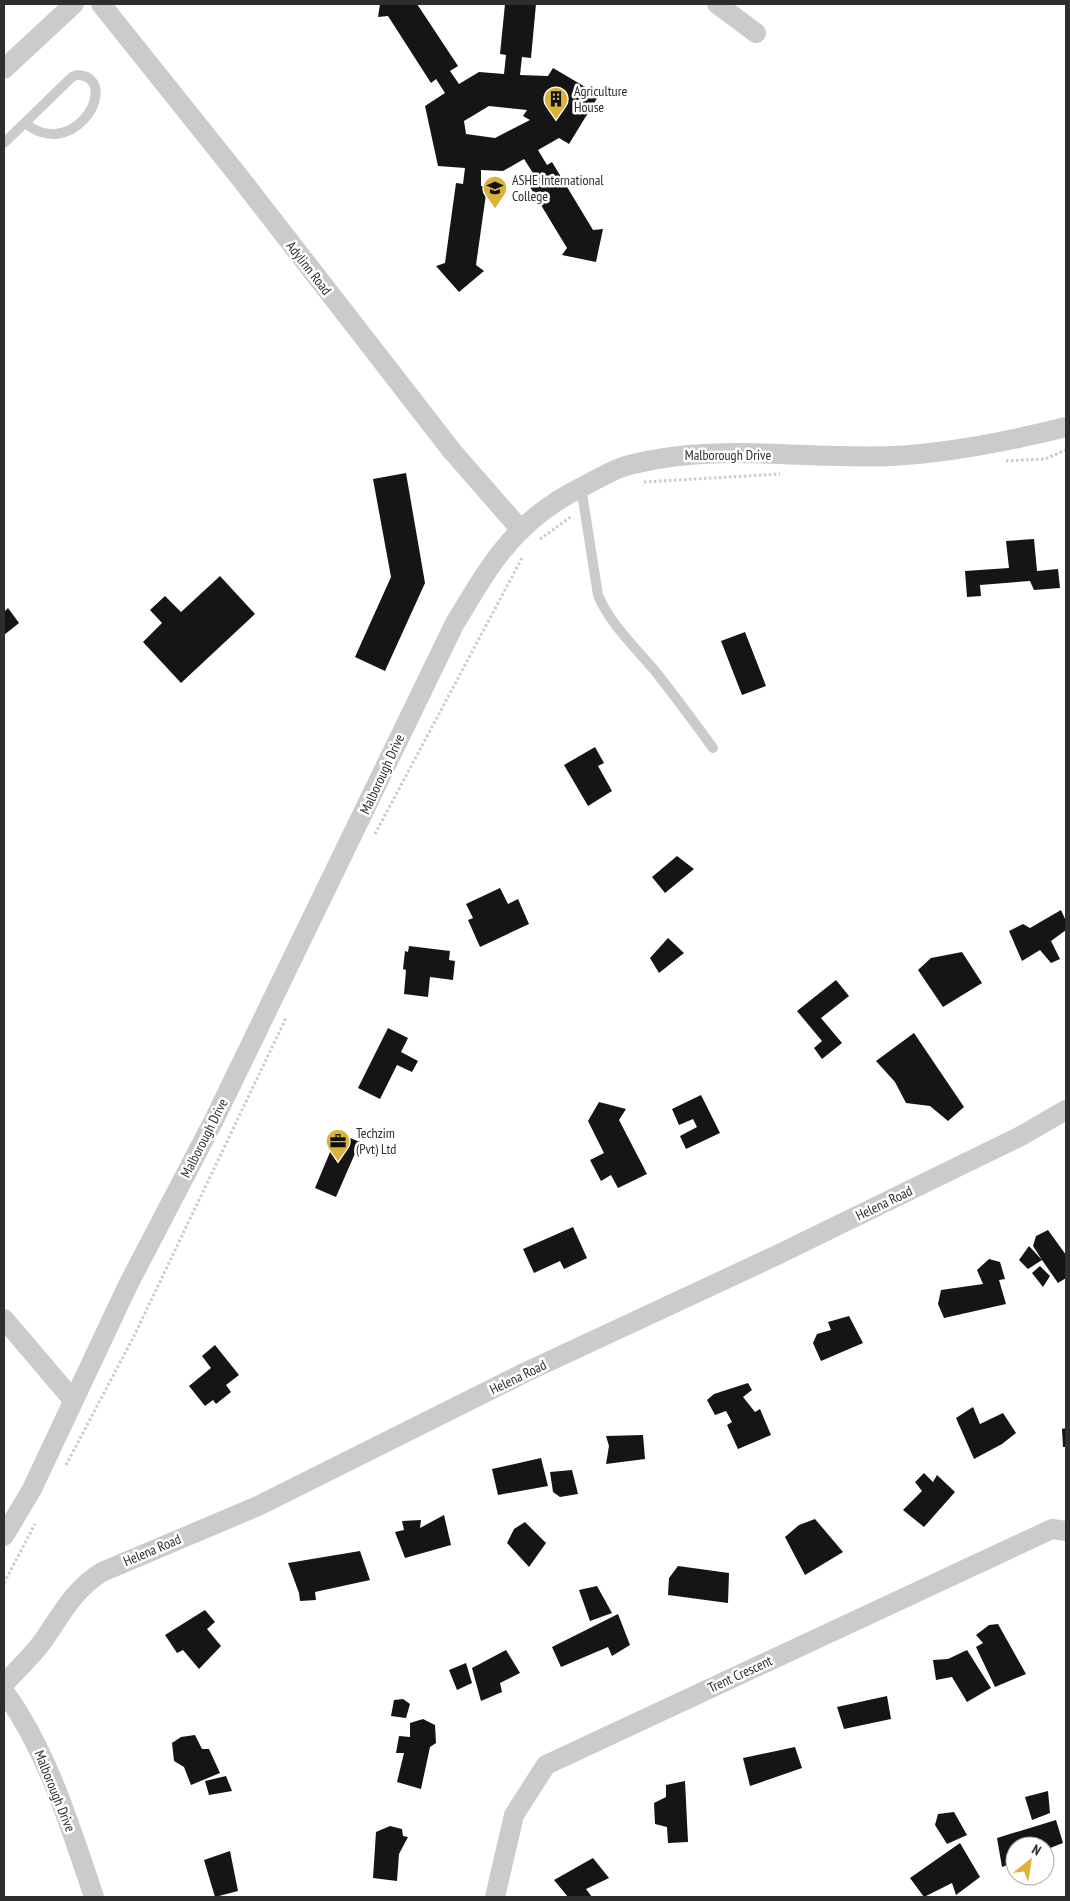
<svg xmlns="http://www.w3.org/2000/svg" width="1070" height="1901" font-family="'PT Sans Narrow',sans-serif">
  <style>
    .building { fill: #151515; fill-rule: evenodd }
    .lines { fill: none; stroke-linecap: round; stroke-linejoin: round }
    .path { stroke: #cbcbcb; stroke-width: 3; stroke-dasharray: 2.5 2.5; stroke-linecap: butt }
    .lane { stroke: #cbcbcb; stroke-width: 10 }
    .street { stroke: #cbcbcb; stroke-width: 20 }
    .labels { text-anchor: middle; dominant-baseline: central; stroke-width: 5; stroke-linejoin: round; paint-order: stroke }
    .poi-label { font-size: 14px; fill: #2e2e2e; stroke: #fff; text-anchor: start }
    .street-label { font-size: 14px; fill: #2e2e2e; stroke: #fff }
  </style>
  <rect width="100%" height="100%" fill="#fff"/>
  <path class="building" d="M 380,4 L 417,4 L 458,66 L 450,71 L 459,84 L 479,72 L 504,74 L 506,55 L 500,54 L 505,4 L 536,4 L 531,58 L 522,57 L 520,75 L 548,76 L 553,68 L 599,95 L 569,144 L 559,138 L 538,150 L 547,165 L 552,162 L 593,230 L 603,229 L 596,262 L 562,255 L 567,248 L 524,177 L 533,173 L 524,159 L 503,171 L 481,170 L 481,186 L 487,187 L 476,265 L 484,271 L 459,292 L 436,266 L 445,263 L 456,183 L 463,184 L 465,168 L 438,166 L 425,106 L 445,93 L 436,79 L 431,83 L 388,16 L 378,17 ZM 489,106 L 527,110 L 523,116 L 530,120 L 495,138 L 466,134 L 464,121 Z
    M 406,473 L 425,583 L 385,671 L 355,657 L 391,577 L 373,479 Z
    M 1034,539 L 1037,571 L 1058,569 L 1060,588 L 1034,590 L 1030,581 L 980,585 L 981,596 L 967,597 L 965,571 L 1009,568 L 1006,541 Z
    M 220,576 L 255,614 L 181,683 L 143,642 L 162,623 L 150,610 L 165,596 L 181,612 Z
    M 8,608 L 19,623 L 4,635 L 4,612 Z
    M 745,632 L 766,686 L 742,695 L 721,641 Z
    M 595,747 L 604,763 L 598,766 L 612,791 L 588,806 L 564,765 Z
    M 677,856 L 694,869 L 665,893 L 652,877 Z
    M 500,888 L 508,904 L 518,899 L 529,924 L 480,947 L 468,920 L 473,918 L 466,904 Z
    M 1061,910 L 1066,921 L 1066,930 L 1051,941 L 1060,959 L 1051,963 L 1040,950 L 1022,961 L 1009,931 L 1023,924 L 1030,928 Z
    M 668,938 L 684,953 L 659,973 L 650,958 Z
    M 409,946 L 450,951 L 449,960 L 455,961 L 453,980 L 430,977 L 428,997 L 404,994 L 406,970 L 403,969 L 405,951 L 408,952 Z
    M 962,952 L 982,983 L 943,1007 L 918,970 L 931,958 Z
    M 836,980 L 849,996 L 821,1018 L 842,1043 L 822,1059 L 814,1048 L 822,1041 L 797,1011 Z
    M 388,1028 L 408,1038 L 401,1052 L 418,1061 L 412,1072 L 397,1065 L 380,1099 L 358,1088 Z
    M 914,1033 L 964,1107 L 948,1121 L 930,1106 L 906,1103 L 895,1082 L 876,1061 Z
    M 701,1095 L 720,1133 L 686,1149 L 680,1136 L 697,1127 L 693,1119 L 679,1125 L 672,1109 Z
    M 599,1102 L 626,1109 L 619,1120 L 647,1174 L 618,1188 L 611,1175 L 601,1181 L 590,1160 L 604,1153 L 588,1121 Z
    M 338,1133 L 360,1142 L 336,1197 L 315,1188 Z
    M 573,1227 L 587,1258 L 564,1269 L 560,1261 L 534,1273 L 523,1249 Z
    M 1048,1230 L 1066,1255 L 1066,1278 L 1058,1283 L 1042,1260 L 1028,1269 L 1019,1260 L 1029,1246 L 1042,1260 L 1033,1246 L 1036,1236 Z
    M 989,1259 L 1000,1262 L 1005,1279 L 999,1280 L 1006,1304 L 944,1318 L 938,1304 L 941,1290 L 983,1284 L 977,1270 Z
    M 1040,1266 L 1050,1276 L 1043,1287 L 1032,1273 Z
    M 849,1316 L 863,1343 L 821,1361 L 813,1343 L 817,1334 L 831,1330 L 828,1322 Z
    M 215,1345 L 239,1375 L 226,1385 L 231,1392 L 216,1404 L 213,1400 L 205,1406 L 189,1386 L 211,1368 L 202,1356 Z
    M 748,1383 L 752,1390 L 743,1397 L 755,1412 L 760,1409 L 771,1435 L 738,1449 L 727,1425 L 732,1422 L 726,1411 L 715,1415 L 707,1400 L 714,1394 Z
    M 973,1407 L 980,1424 L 1003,1413 L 1016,1433 L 1002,1444 L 974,1459 L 956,1418 Z
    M 1066,1428 L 1066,1447 L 1063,1447 L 1062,1429 Z
    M 643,1435 L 645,1459 L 606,1464 L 609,1446 L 606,1436 Z
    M 541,1458 L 548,1486 L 498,1495 L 492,1469 Z
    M 572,1470 L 578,1494 L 560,1497 L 553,1492 L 550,1472 Z
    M 924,1473 L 933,1482 L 937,1475 L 955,1492 L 924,1527 L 903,1510 L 922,1491 L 915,1482 Z
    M 444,1515 L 451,1545 L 405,1558 L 395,1532 L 404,1530 L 402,1521 L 421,1520 L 420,1528 Z
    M 815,1519 L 843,1552 L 805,1575 L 785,1537 L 799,1525 Z
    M 525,1522 L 546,1543 L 529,1567 L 507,1543 L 514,1529 Z
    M 360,1551 L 370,1580 L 315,1592 L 316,1600 L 300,1601 L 299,1593 L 288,1563 Z
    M 678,1566 L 729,1573 L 728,1603 L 668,1595 L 669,1578 Z
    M 597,1586 L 612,1613 L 590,1621 L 579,1590 Z
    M 205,1610 L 215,1622 L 207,1629 L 221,1646 L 199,1669 L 183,1650 L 177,1653 L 165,1635 Z
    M 618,1614 L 630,1645 L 612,1656 L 608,1647 L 561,1667 L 552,1647 Z
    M 998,1624 L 1026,1674 L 995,1687 L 976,1647 L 983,1643 L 976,1635 L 989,1625 Z
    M 506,1650 L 520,1673 L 500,1683 L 502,1692 L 481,1701 L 472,1668 Z
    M 967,1650 L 991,1688 L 967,1702 L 952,1677 L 936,1680 L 933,1660 L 948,1659 Z
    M 466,1663 L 472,1683 L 457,1690 L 449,1670 Z
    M 887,1696 L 891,1719 L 844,1729 L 837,1707 Z
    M 403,1699 L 410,1704 L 406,1718 L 391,1716 L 394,1700 Z
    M 423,1719 L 435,1725 L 436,1743 L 430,1747 L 421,1789 L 397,1782 L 404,1753 L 396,1753 L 399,1736 L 410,1737 L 410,1723 Z
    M 195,1735 L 202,1749 L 209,1749 L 220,1773 L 191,1785 L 184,1767 L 174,1761 L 172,1743 L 181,1737 Z
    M 795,1747 L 802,1768 L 750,1786 L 743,1758 Z
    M 226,1776 L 232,1791 L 209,1795 L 205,1781 Z
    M 685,1781 L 688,1842 L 668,1843 L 667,1827 L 655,1824 L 654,1803 L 666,1797 L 666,1785 Z
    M 1048,1791 L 1050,1813 L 1032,1820 L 1025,1797 Z
    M 954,1812 L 967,1835 L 947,1844 L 935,1825 L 938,1814 Z
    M 1056,1820 L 1063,1843 L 1045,1850 L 1045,1846 L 1015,1846 L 1015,1862 L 1002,1867 L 997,1838 Z
    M 390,1826 L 402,1829 L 403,1836 L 408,1837 L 399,1854 L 397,1881 L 373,1878 L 376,1832 Z
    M 960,1843 L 980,1877 L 956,1895 L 952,1883 L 924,1897 L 910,1878 Z
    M 230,1851 L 238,1891 L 215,1897 L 204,1860 Z
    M 593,1858 L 609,1878 L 586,1889 L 592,1897 L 568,1897 L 554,1880 Z"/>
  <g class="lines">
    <path class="path" d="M 1006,461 L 1045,459 L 1066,450
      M 644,482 L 780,474
      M 540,539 L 572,516
      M 375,834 L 522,558
      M 66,1465 L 134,1336 L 286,1018
      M 4,1583 L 35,1524"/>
    <path class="lane" d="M 4,143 L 72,77 C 77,74 81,75 87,77 C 115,93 70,160 25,123
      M 581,487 L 598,595 C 610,624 635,647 655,671 C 675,696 694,722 713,748"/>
    <path class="street" d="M 101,4 L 241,179 L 452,451 L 521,530
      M 717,4 L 756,33
      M 4,69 L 74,4
      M 4,1319 L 73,1400
      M 4,1536 L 32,1489 L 128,1285 L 214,1120 L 455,623 C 470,599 484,573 502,551 C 524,523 553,501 584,486 C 598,479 613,469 629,465 C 715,442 804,460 892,456 C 950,453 1010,441 1066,427
      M 4,1684 C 17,1670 31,1657 43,1641 C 61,1615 74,1589 102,1572 L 258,1506 L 524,1373 L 775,1256 L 1019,1137 L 1066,1110
      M 4,1691 C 48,1752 70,1826 94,1897
      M 495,1897 L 514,1815 L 546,1765 L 1052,1529 L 1066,1531"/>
  </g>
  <defs>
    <symbol id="building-pin" viewBox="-11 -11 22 30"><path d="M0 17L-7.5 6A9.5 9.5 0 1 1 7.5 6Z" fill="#dcb338" stroke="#fff"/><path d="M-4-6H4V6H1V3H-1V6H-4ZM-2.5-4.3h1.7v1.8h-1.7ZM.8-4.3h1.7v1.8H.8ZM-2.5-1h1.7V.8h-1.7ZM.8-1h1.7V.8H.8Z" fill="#111"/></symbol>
    <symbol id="university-pin" viewBox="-11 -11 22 30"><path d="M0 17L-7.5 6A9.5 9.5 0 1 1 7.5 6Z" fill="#dcb338" stroke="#fff"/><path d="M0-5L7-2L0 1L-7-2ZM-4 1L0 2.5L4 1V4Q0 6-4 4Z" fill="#111"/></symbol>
    <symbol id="office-pin" viewBox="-11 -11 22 30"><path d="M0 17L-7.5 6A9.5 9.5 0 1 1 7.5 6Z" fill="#dcb338" stroke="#fff"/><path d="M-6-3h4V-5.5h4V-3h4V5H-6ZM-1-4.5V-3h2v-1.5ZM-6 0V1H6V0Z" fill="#111"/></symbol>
  </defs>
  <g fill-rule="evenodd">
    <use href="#building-pin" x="542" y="85" width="28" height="38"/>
    <use href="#university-pin" x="481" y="174" width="28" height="38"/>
    <use href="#office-pin" x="324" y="1127" width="28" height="38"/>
  </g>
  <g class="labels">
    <g class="poi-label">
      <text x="574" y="91">Agriculture<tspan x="574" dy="16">House</tspan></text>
      <text x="512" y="180">ASHE International<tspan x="512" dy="16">College</tspan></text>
      <text x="356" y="1133">Techzim<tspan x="356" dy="16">(Pvt) Ltd</tspan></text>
    </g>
    <g class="street-label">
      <text transform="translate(309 268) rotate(52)">Adylinn Road</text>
      <text x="728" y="455">Malborough Drive</text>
      <text transform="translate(382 774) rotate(-65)">Malborough Drive</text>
      <text transform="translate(204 1138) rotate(-63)">Malborough Drive</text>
      <text transform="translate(884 1203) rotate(-26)">Helena Road</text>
      <text transform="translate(518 1377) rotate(-26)">Helena Road</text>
      <text transform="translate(152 1550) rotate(-23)">Helena Road</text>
      <text transform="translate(740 1674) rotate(-25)">Trent Crescent</text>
      <text transform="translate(55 1791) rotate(68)">Malborough Drive</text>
    </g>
  </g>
  <rect width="1070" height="1901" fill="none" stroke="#2e2e2e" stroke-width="10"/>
  <g transform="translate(1030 1861) rotate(30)"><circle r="24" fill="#ffffff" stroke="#ababab"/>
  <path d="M0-4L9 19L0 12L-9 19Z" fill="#dcb338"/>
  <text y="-8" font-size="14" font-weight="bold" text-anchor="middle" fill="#2e2e2e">N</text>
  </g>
</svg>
